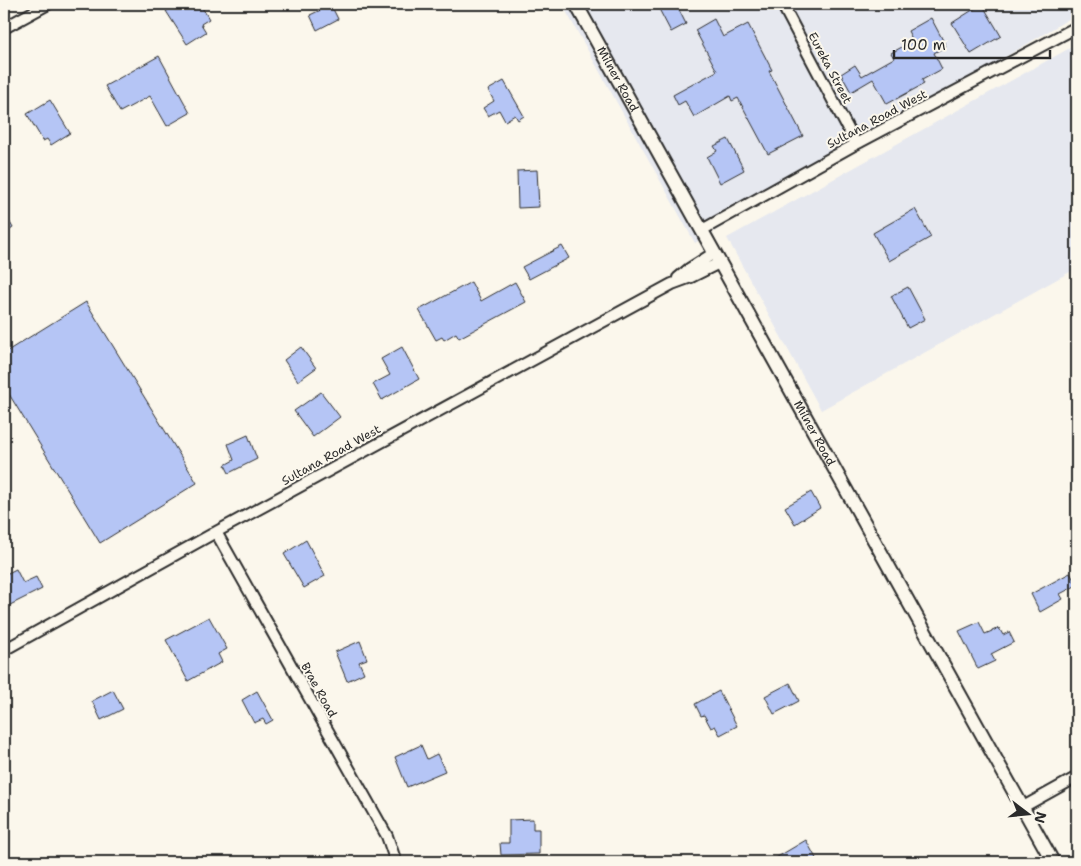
<svg xmlns="http://www.w3.org/2000/svg" width="1081" height="866" font-family="'Shantell Sans',sans-serif">
  <style>
    .built { fill: #e6e8ef }
    .building { fill: #b5c5f5; stroke: #2b2b2b }
    .lines { fill: none; stroke-linecap: round; stroke-linejoin: round }
    .minor-casing { stroke: #2b2b2b; stroke-width: 14 }
    .tertiary-casing { stroke: #2b2b2b; stroke-width: 16 }
    .minor { stroke: #fbf7ec; stroke-width: 10 }
    .tertiary { stroke: #fbf7ec; stroke-width: 12 }
    .labels { text-anchor: middle; dominant-baseline: central; stroke-width: 4; stroke-linejoin: round; paint-order: stroke }
    .street-label { font-size: 12px; fill: #2b2b2b; stroke: #fbf7ec }
  </style>
  <rect width="100%" height="100%" fill="#fbf7ec"/>
  <filter id="ink" filterUnits="userSpaceOnUse"><feTurbulence type="fractalNoise" baseFrequency=".02" numOctaves="2"/><feDisplacementMap in="SourceGraphic" scale="10" xChannelSelector="R" yChannelSelector="G"/><feConvolveMatrix kernelMatrix="1 2 1 2 8 2 1 2 1" color-interpolation-filters="sRGB"/></filter>
  <g filter="url(#ink)">
    <path class="built" d="M 562,4 L 1077,4 L 1077,14 L 695,243 Z
      M 1077,44 L 1077,268 L 821,410 L 727,238 Z"/>
    <path class="building" d="M 179,4 L 200,4 L 209,19 L 201,24 L 206,32 L 187,44 L 166,11 Z
      M 670,4 L 676,4 L 686,24 L 671,32 L 659,9 Z
      M 982,4 L 1001,36 L 971,54 L 952,23 Z
      M 331,5 L 338,19 L 317,30 L 310,15 Z
      M 931,18 L 946,46 L 934,53 L 942,69 L 922,80 L 924,84 L 887,104 L 873,79 L 851,92 L 841,74 L 855,65 L 862,76 L 894,58 L 891,53 L 913,41 L 908,31 Z
      M 714,19 L 723,37 L 748,24 L 772,70 L 769,71 L 803,136 L 768,154 L 738,98 L 732,101 L 730,96 L 694,117 L 685,101 L 678,105 L 673,95 L 717,71 L 695,30 Z
      M 159,56 L 190,113 L 167,126 L 150,96 L 120,112 L 105,86 Z
      M 504,81 L 524,116 L 518,120 L 515,115 L 505,121 L 499,110 L 488,116 L 483,108 L 494,101 L 488,90 Z
      M 50,100 L 70,133 L 51,145 L 47,139 L 43,141 L 27,114 Z
      M 728,139 L 744,170 L 720,183 L 707,157 L 717,151 L 714,146 Z
      M 537,170 L 539,207 L 518,208 L 517,171 Z
      M 915,209 L 931,237 L 889,261 L 873,233 Z
      M 4,212 L 13,228 L 4,234 Z
      M 562,246 L 569,258 L 529,279 L 522,267 Z
      M 471,282 L 481,301 L 515,282 L 526,302 L 459,338 L 456,333 L 444,340 L 442,337 L 436,340 L 419,310 Z
      M 908,287 L 925,319 L 908,328 L 891,296 Z
      M 86,302 L 197,483 L 100,543 L 4,386 L 4,353 Z
      M 301,347 L 316,368 L 298,381 L 284,360 Z
      M 402,347 L 419,379 L 382,400 L 373,384 L 390,375 L 381,359 Z
      M 321,392 L 340,417 L 313,437 L 294,411 Z
      M 248,435 L 257,459 L 229,473 L 225,465 L 234,460 L 228,444 Z
      M 811,492 L 820,508 L 795,524 L 785,507 Z
      M 306,540 L 325,576 L 304,588 L 284,554 Z
      M 16,569 L 23,583 L 36,577 L 42,589 L 4,608 L 4,575 Z
      M 1070,573 L 1077,585 L 1060,594 L 1063,599 L 1040,612 L 1031,594 Z
      M 209,617 L 227,649 L 218,654 L 222,662 L 188,681 L 166,640 Z
      M 979,622 L 985,634 L 999,628 L 1003,635 L 1009,632 L 1014,642 L 991,654 L 995,661 L 978,669 L 959,631 Z
      M 360,641 L 367,659 L 359,662 L 364,673 L 347,681 L 335,652 Z
      M 790,683 L 799,701 L 774,714 L 765,696 Z
      M 113,690 L 123,709 L 101,720 L 92,701 Z
      M 257,691 L 273,720 L 266,724 L 263,719 L 254,723 L 242,700 Z
      M 719,691 L 737,726 L 720,735 L 715,726 L 711,728 L 704,715 L 701,716 L 695,704 Z
      M 421,745 L 427,759 L 437,754 L 445,771 L 407,787 L 395,757 Z
      M 533,819 L 533,829 L 539,829 L 539,854 L 501,855 L 500,843 L 509,843 L 509,820 Z
      M 806,840 L 818,862 L 769,862 Z"/>
    <g class="lines">
      <defs>
        <path id="minor" d="M 782,4 L 856,144
          M 4,28 L 48,4
          M 702,230 L 856,144 L 1077,27
          M 678,278 L 689,269 L 714,253
          M 216,532 L 387,836 L 396,862
          M 4,650 L 216,532 L 672,284 L 691,277 L 719,263
          M 1023,807 L 1077,777"/>
        <g id="tertiary">
          <path id="s1" d="M 576,4 L 1053,862"/>
        </g>
      </defs>
      <use href="#minor" class="minor-casing"/>
      <use href="#tertiary" class="tertiary-casing"/>
      <use href="#minor" class="minor"/>
      <use href="#tertiary" class="tertiary"/>
    </g>
  </g>
  <g class="labels">
    <g class="street-label">
      <text transform="translate(830 68) rotate(62)">Eureka Street</text>
      <text stroke="none"><textPath href="#s1" startOffset="86">Milner Road</textPath></text>
      <text transform="translate(877 119) rotate(-28)">Sultana Road West</text>
      <text stroke="none"><textPath href="#s1" startOffset="491">Milner Road</textPath></text>
      <text transform="translate(331 455) rotate(-29)">Sultana Road West</text>
      <text transform="translate(319 690) rotate(61)">Brae Road</text>
    </g>
  </g>
  <rect width="1081" height="866" fill="none" stroke="#fbf7ec" stroke-width="20"/>
  <rect x="10" y="10" width="1061" height="846" fill="none" stroke="#2b2b2b" stroke-width="2" filter="url(#ink)"/>
  <g transform="translate(1028 814) rotate(106)" stroke="#fbf7ec" stroke-width="4" paint-order="stroke">
  <path d="M0-4L9 19L0 12L-9 19Z" fill="#2b2b2b"/>
  <text y="-8" font-size="14" font-weight="bold" text-anchor="middle" fill="#2b2b2b">N</text>
  </g>
  <path d="M894 50v8h156v-8" fill="none" stroke="#2b2b2b" stroke-width="2.5"/>
  <text x="901" y="50" font-size="15" fill="#2b2b2b" stroke="#fbf7ec" stroke-width="4" paint-order="stroke">100 m</text>
</svg>
